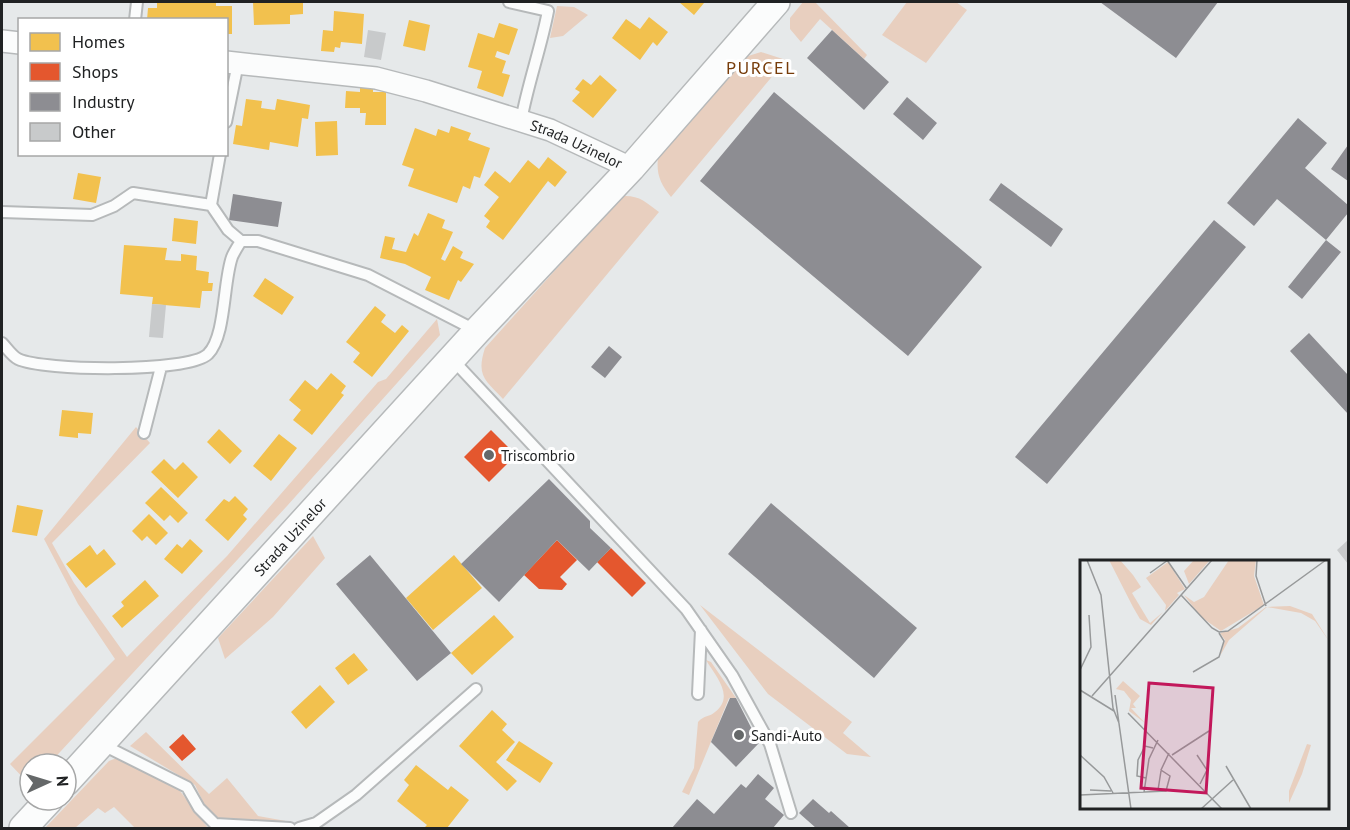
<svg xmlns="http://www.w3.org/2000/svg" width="1350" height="830" font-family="'PT Sans',sans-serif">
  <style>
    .green { fill: #e8cfbf }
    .homes { fill: #f2c14e }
    .shops { fill: #e4572e }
    .industry { fill: #8d8d92 }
    .building { fill: #c8cacb }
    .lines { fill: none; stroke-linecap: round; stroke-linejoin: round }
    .service-casing { stroke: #b6b9ba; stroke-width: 14 }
    .minor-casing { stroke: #b6b9ba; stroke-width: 24 }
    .tertiary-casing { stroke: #b6b9ba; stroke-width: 30 }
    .service { stroke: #fbfcfc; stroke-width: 10 }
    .minor { stroke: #fbfcfc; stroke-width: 21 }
    .tertiary { stroke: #fbfcfc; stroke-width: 27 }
    .poi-dot { fill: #656869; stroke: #fff; stroke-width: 2 }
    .labels { text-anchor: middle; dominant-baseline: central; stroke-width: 6; stroke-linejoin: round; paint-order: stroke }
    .street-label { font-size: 15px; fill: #202223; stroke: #fff }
    .poi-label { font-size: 15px; fill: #202223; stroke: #fff; text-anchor: start }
    .quarter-label { font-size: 18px; letter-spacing: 1.5px; fill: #773c0a; stroke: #fff }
    .inset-road { fill: none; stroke: #97999a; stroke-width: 1.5 }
    .view { fill: #c2185b; fill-opacity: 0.15; stroke: #c2185b; stroke-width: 3 }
    .inset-edge { fill: none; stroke: #202223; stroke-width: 3 }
  </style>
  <rect width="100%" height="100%" fill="#e6e9ea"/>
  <path class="green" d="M 803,2 L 815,2 L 867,55 L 864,59 L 820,19 L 801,42 L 790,29 L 790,18 Z
    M 907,2 L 956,2 L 967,10 L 926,63 L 882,35 Z
    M 557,6 L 574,7 L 588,15 L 563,36 L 550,38 Z
    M 761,52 L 786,60 L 671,197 C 661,184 656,175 658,158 L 745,57 Z
    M 622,196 C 639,195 646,202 659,212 L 503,399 C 485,380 476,376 485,348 Z
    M 437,319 L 440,335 L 287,506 L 49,764 L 30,764 L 30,785 L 10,764 L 115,659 L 78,604 L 44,539 L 136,427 L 150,443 L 52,543 L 74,583 L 127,657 L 227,556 L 378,382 L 386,379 Z
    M 313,536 L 325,558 L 273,617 L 225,659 L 218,638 Z
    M 700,605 L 852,722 L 843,733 L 871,757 L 847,754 L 768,694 Z
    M 706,660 L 711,662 L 736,698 L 729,698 L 689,795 L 682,792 L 694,768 L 698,722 C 704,715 710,717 715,712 C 735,696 716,677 706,660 Z
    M 146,732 L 209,794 L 227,778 L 258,816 L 286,821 L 220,820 L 205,806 L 195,785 L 130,746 Z
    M 119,757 L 177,787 L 208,828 L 135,828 L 114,807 L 105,813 L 98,808 L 75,828 L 45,828 L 109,761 Z"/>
  <path class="homes" d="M 157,2 L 216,2 L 216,6 L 232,6 L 232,34 L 226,34 L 226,20 L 147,20 L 148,8 L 157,8 Z
    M 253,2 L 303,2 L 303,14 L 290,15 L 290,24 L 254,25 Z
    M 679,2 L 703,2 L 704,3 L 694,15 Z
    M 334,11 L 364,14 L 362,44 L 341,42 L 340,48 L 335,47 L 334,52 L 321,51 L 323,30 L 333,31 Z
    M 649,17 L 668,32 L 657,46 L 653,42 L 640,60 L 612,38 L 626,19 L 640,29 Z
    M 409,20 L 430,25 L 425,51 L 403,46 Z
    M 499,23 L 518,29 L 509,55 L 497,51 L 495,57 L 506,61 L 502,73 L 510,75 L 503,97 L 477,88 L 482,71 L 468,67 L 478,33 L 494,38 Z
    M 600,75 L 617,90 L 593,118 L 572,101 L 580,92 L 575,89 L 583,79 L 591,85 Z
    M 360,85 L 373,85 L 373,92 L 386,92 L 386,125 L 365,125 L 366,113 L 360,113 L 360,108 L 345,108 L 346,91 L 360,92 Z
    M 246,99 L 262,101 L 261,108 L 275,110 L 277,99 L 310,105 L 308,119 L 302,118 L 298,147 L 270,142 L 269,150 L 233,144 L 236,125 L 242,126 Z
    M 337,121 L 338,155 L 316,156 L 315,122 Z
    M 451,126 L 471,133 L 468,140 L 490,148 L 480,178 L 474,176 L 470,189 L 463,186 L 457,203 L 408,186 L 414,169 L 402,165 L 415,128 L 436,136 L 438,129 L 449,133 Z
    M 548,157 L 567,172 L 555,187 L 548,181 L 503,240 L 486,227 L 490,221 L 484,216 L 499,197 L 484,185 L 495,171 L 510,183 L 528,160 L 539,169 Z
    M 78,173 L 101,177 L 96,203 L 73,199 Z
    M 428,213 L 445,220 L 442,228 L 453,232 L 441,259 L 445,261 L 453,246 L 463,252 L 460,258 L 474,264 L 461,282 L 458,280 L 449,300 L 425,290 L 431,277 L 405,264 L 380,258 L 385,236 L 395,238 L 392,249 L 406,252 L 414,233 L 418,236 Z
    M 174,218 L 198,221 L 196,244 L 172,241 Z
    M 124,245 L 167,248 L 165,260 L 181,261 L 181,254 L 197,256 L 196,270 L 209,272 L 208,283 L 213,283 L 212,291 L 202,291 L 200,308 L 152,304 L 153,297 L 120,294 Z
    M 265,278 L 294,297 L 282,315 L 253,296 Z
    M 375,306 L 386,315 L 381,322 L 395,333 L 402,325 L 409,331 L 372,377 L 353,362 L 360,353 L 346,342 Z
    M 331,373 L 346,386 L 341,393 L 344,395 L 312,435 L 293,420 L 301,410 L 289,400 L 305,380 L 317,390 Z
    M 62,410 L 93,413 L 91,434 L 78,433 L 78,438 L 59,436 Z
    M 219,429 L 242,451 L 230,464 L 207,442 Z
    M 279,434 L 297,448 L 271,481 L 253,466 Z
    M 164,459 L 175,470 L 183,462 L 198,477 L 178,498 L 151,472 Z
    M 161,487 L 188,513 L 178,523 L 170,515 L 164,521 L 145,503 Z
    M 235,496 L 248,509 L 243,515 L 247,519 L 228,541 L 205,520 L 224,499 L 229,502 Z
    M 17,505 L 43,510 L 37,536 L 12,532 Z
    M 149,514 L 168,533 L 156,545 L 147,536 L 142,541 L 132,531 Z
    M 190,539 L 203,551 L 182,574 L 164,559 L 177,544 L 182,548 Z
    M 90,545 L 97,555 L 104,549 L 116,564 L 86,588 L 66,564 Z
    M 454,555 L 482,588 L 433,630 L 406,598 Z
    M 145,580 L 159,596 L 122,628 L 112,616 L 124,606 L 121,602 Z
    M 494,615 L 514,637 L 472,675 L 451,653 Z
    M 354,653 L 368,670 L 348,685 L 335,668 Z
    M 320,685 L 335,702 L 306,729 L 291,712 Z
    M 492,710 L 507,724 L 502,730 L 515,742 L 496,762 L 517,781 L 507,791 L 459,746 Z
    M 519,741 L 553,763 L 540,783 L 506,760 Z
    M 416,765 L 448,790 L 451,786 L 469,800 L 447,828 L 424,828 L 427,825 L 397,801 L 409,785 L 404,780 Z"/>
  <path class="shops" d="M 491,430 L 516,455 L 489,482 L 464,457 Z
    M 557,540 L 577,560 L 560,577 L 567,584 L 562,590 L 539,589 L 524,575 Z
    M 611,548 L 646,583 L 632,597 L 597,562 Z
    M 183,734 L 196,749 L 182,761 L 169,747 Z"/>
  <path class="industry" d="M 1100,2 L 1218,2 L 1176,58 Z
    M 832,30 L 889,82 L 864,110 L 807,58 Z
    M 774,92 L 982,267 L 908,356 L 700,181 Z
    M 907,97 L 937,123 L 923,140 L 893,114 Z
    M 1298,118 L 1327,143 L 1305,168 L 1348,205 L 1348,213 L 1326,240 L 1277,199 L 1254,226 L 1227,203 Z
    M 1348,145 L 1348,181 L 1331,169 Z
    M 1001,183 L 1063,229 L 1051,247 L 989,200 Z
    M 233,194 L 282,202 L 278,227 L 229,220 Z
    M 1214,220 L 1246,247 L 1047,484 L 1015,457 Z
    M 1326,240 L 1341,252 L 1302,299 L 1288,287 Z
    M 1309,333 L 1348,375 L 1348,414 L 1290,351 Z
    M 609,346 L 622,357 L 605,378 L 591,367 Z
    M 549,479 L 590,521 L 590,528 L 611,548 L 589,571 L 557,540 L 499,602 L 461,564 Z
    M 771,503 L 917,628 L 874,678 L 728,554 Z
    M 370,555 L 451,653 L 417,681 L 336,584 Z
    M 730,698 L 736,698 L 759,743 L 736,767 L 711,742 Z
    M 758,774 L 774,788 L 765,799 L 784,815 L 773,828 L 672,828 L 697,799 L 714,814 L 741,784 L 746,788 Z
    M 813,799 L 829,813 L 831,811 L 850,828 L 816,828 L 799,813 Z"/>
  <path class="building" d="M 368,30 L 386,33 L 381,60 L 364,57 Z
    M 152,304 L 166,305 L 163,338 L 149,337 Z
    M 1348,540 L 1348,564 L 1337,550 Z"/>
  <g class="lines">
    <defs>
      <path id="service" d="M 509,2 L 548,11 C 541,48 528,83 521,121
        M 135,20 L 137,2
        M 226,122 L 238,63
        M 211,205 L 220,154
        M 2,212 L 92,215 L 114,206 L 133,193 L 211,205 L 228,230 L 241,241
        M 2,343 C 6,347 12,356 18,359 C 43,371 188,373 208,354 C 226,336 223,282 232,257 C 234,252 238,246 241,241 L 258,241 L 368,275 L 477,331
        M 452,359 L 686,609 L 732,675 L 770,744 L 791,813
        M 144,433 L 161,367
        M 698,694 L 701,630
        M 101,744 L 187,787 L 199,808 L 215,824 L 290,828
        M 299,828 L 316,823 L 356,795 L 476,689"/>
      <g id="minor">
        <path d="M 2,41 L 20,43"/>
        <path id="s1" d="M 226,62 L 376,78 L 426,91 L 550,130 L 631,168"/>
      </g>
      <g id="tertiary">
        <path id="s2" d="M 66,782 L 477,331 L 631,168 L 776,2"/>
        <path d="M 23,828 L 49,800"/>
      </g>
    </defs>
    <use href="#service" class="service-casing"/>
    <use href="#minor" class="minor-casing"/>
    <use href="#tertiary" class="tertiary-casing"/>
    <use href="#service" class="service"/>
    <use href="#minor" class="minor"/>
    <use href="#tertiary" class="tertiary"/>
  </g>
  <g class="poi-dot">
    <circle cx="489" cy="455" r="6"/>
    <circle cx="739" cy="735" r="6"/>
  </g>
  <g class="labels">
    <g class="street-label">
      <text stroke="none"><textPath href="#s1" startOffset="362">Strada Uzinelor</textPath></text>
      <text stroke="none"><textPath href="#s2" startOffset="332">Strada Uzinelor</textPath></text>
    </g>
    <g class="poi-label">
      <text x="501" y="455">Triscombrio</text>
      <text x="751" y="735">Sandi-Auto</text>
    </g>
    <g class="quarter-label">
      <text x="761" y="67">PURCEL</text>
    </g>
  </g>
  <g transform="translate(1080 560)">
    <rect width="249" height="249" fill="#e6e9ea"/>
    <path d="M 29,0 L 40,0 L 53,15 L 61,27 L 52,33 L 70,63 L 83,52 L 71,65 L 60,59 L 53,47 ZM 114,0 L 130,0 L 109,24 L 104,11 ZM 149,0 L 176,0 L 174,16 L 184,45 L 141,71 L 121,57 L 104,35 L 114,42 L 124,37 ZM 88,2 L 105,29 L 97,33 L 99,35 L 85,51 L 86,45 L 66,18 ZM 210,46 L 232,54 L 249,81 L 235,61 L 221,53 L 187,47 L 149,80 L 140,96 L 145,80 L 140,73 L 158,68 L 186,47 L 187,47 ZM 43,121 L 60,136 L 53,144 L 56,148 L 51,148 L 65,163 L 49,151 L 51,140 L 44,131 L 36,129 ZM 227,184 L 231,185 L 222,214 L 209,243 L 209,231 Z" fill="#e8cfbf"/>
    <path class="inset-road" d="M 7,0 L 21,35 L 33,148 L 39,163M 87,0 L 107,29M 177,0 L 176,16 L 186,46M 70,13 L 88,0M 101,35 L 132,68 L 139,72 L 148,71 L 246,0M 0,110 L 11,87 L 9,55M 113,112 L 139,97 L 144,81 L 139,73M 0,130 L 34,151M 35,135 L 51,249M 12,136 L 132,0M 48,153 L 142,249M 0,195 L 24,217 L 33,233M 92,195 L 129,171M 117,195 L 127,210 L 120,224M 146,206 L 171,249M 66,218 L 57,216 L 58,200 L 65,186 L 73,188M 10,230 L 31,231M 78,230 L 81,211M 64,232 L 69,199 L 78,180M 0,235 L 86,231 L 90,216 L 81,210 L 89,193M 121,249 L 153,220"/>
    <path class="view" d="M 69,123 L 133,128 L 126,233 L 61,228 Z"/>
    <rect width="249" height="249" class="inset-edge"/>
  </g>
  <rect width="1350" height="830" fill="none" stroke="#202223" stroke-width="6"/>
  <rect x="18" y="18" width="210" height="138" fill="#ffffff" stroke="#a6a7a7" stroke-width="1.5"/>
  <rect x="30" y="33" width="30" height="18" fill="#f2c14e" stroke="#a6a7a7" stroke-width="1.5"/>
  <text x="72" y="48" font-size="18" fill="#202223">Homes</text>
  <rect x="30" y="63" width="30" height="18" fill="#e4572e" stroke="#a6a7a7" stroke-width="1.5"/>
  <text x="72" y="78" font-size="18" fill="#202223">Shops</text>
  <rect x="30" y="93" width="30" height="18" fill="#8d8d92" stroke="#a6a7a7" stroke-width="1.5"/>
  <text x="72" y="108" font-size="18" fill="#202223">Industry</text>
  <rect x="30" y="123" width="30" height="18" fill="#c8cacb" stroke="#a6a7a7" stroke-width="1.5"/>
  <text x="72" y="138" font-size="18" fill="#202223">Other</text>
  <g transform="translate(48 782) rotate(86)"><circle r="28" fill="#ffffff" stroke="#a6a7a7" stroke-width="1.5"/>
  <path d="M0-4.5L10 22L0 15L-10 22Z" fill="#656869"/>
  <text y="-9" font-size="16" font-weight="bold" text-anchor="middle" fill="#202223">N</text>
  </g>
</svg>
